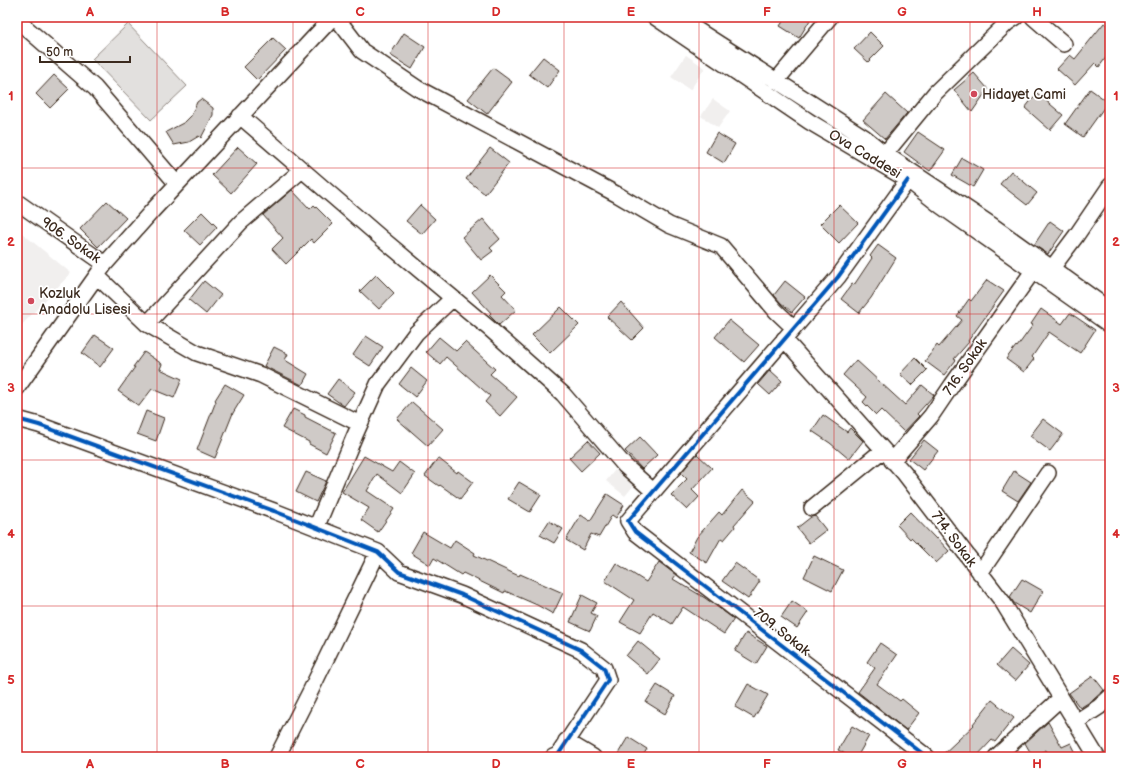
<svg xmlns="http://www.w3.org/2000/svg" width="1127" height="774" font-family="'Balsamiq Sans',sans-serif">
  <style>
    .built { fill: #f1efee }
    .pitch { fill: #e2e0de; stroke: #8e857e }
    .building { fill: #cfcac7; stroke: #3b2a1e }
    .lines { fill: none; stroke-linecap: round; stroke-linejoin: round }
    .minor-casing { stroke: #3b2a1e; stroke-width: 18 }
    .minor { stroke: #fff; stroke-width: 15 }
    .cycleway-casing { stroke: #fff; stroke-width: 6 }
    .cycleway { stroke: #0057b8; stroke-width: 4 }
    .grid { fill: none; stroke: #d62828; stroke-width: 1; stroke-opacity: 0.55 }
    .poi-dot { fill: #d1495b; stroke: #fff; stroke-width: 1.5 }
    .labels { text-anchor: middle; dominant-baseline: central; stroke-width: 3.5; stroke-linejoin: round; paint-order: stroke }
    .poi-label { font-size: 14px; fill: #3b2a1e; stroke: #fff; text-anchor: start }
    .street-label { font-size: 14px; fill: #3b2a1e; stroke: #fff }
    .neatline { fill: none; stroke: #d62828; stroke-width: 1.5 }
    .grid-label { font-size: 13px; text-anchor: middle; font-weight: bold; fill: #d62828 }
  </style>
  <rect width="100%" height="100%" fill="#fff"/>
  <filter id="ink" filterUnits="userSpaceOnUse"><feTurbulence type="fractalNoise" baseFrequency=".025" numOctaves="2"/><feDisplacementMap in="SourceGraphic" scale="8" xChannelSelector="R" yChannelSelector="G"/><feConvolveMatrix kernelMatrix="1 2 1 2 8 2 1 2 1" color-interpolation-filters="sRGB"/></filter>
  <g filter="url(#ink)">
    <path class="built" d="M 686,55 L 705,68 L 690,90 L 671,77 Z
      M 713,99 L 730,111 L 718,128 L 701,116 Z
      M 17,229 L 71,273 L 17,330 Z
      M 615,470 L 634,485 L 625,496 L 606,481 Z"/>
    <path class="pitch" d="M 128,24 L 187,86 L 151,120 L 92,59 Z"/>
    <path class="building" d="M 786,17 L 805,17 L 810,20 L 799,38 L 780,26 Z
      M 1104,23 L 1110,27 L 1110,52 L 1099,67 L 1095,63 L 1075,85 L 1057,69 L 1070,55 L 1075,59 Z
      M 870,32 L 884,46 L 868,62 L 854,49 Z
      M 404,33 L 425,47 L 412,69 L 390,55 Z
      M 273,38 L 286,50 L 257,80 L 244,67 Z
      M 543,57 L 560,70 L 547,88 L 529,74 Z
      M 493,68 L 512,82 L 487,114 L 468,99 Z
      M 974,73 L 988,89 L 972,112 L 954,90 Z
      M 54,75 L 69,89 L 50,108 L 36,94 Z
      M 1090,89 L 1108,102 L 1083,137 L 1065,124 Z
      M 1037,93 L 1063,115 L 1050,130 L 1025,108 Z
      M 886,94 L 907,113 L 885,139 L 863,120 Z
      M 201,99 L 213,108 L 213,115 L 201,138 L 199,136 L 189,142 L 174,145 L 166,132 L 185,122 L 191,116 L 197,102 Z
      M 918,132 L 945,150 L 930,171 L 904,152 Z
      M 717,133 L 735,144 L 724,163 L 706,152 Z
      M 238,147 L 257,164 L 231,193 L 212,175 Z
      M 490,148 L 509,163 L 485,194 L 466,179 Z
      M 962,158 L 983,170 L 973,187 L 952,175 Z
      M 1011,171 L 1037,193 L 1027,205 L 1000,184 Z
      M 292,190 L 310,209 L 314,205 L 333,224 L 314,243 L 311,239 L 286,264 L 272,249 L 283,238 L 263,215 Z
      M 107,201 L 126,218 L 98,247 L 80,229 Z
      M 420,205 L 435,219 L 422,234 L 406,221 Z
      M 839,205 L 858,223 L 839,243 L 820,224 Z
      M 202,212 L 217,227 L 200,245 L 184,230 Z
      M 483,219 L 500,239 L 490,248 L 493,251 L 481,260 L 462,237 Z
      M 1050,221 L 1064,231 L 1048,254 L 1034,245 Z
      M 878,245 L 896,258 L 871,298 L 859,313 L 841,299 L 852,284 L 854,285 L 872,258 L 870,256 Z
      M 376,275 L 394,293 L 379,309 L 360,291 Z
      M 490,275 L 506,291 L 502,295 L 516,310 L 499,325 L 489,315 L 491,313 L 472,292 Z
      M 987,280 L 1004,291 L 968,341 L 969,342 L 954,359 L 956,360 L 944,375 L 925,361 L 937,345 L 939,347 L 962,320 L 957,316 L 969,299 L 971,301 Z
      M 204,281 L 221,295 L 206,314 L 189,300 Z
      M 785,281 L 805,297 L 792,312 L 781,303 L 774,295 Z
      M 621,302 L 644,328 L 632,340 L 607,317 Z
      M 561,307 L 579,325 L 550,353 L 532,335 Z
      M 1041,309 L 1062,324 L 1070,313 L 1095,330 L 1080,353 L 1049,332 L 1032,357 L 1034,359 L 1024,372 L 1006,359 L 1016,346 L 1017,347 L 1033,325 L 1031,324 Z
      M 729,320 L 759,345 L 744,362 L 715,337 Z
      M 95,335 L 114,348 L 100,367 L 82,353 Z
      M 366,336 L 383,347 L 370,366 L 353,355 Z
      M 439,337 L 456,351 L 465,342 L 495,369 L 490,374 L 517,397 L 500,416 L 485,402 L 490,396 L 446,357 L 440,364 L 426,352 Z
      M 274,347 L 288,354 L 285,360 L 308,374 L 302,385 L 264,366 Z
      M 144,352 L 162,364 L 160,369 L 182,379 L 174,398 L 152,389 L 139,406 L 118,391 L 135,367 L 133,367 Z
      M 915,358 L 927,370 L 912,385 L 900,374 Z
      M 856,360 L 905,405 L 922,385 L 934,395 L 917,414 L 919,416 L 904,432 L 881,410 L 876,415 L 863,402 L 867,397 L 843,375 Z
      M 411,368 L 427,381 L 415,397 L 399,384 Z
      M 770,370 L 782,381 L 770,395 L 758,384 Z
      M 338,379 L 355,392 L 344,406 L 327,394 Z
      M 225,384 L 244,395 L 233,413 L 215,458 L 197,450 L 216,401 L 215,400 Z
      M 412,402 L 443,429 L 428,446 L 397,419 Z
      M 293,409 L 305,415 L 305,417 L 336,433 L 326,453 L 309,444 L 309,442 L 282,428 Z
      M 146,411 L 164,418 L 156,441 L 137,434 Z
      M 823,415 L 847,432 L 850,428 L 863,441 L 849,459 L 830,443 L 812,431 Z
      M 1043,419 L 1063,434 L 1050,451 L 1030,436 Z
      M 640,437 L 657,455 L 642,469 L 625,451 Z
      M 588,440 L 600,453 L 581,471 L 569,458 Z
      M 924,440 L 938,451 L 923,470 L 909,459 Z
      M 697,454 L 712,468 L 692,490 L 699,497 L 687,510 L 671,495 L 687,479 L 681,473 Z
      M 364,456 L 392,472 L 399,462 L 415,474 L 402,493 L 377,474 L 367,491 L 394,509 L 378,532 L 361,520 L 369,508 L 342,492 Z
      M 438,458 L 457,473 L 458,471 L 473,482 L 460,499 L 440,485 L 439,486 L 425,476 Z
      M 1014,471 L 1031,482 L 1018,501 L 1002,491 Z
      M 306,472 L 326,481 L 316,502 L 296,492 Z
      M 519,482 L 541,495 L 530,512 L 508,499 Z
      M 742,490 L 755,501 L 734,525 L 735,527 L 724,540 L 721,538 L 707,563 L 689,552 L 697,537 L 719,512 L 722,515 Z
      M 607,494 L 624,505 L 616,518 L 612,515 L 599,537 L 591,534 L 583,550 L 566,540 L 581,515 L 590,521 Z
      M 910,512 L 936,539 L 937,538 L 949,551 L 936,563 L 911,538 L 910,539 L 897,525 Z
      M 815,516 L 826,530 L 809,543 L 797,528 L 811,517 Z
      M 549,521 L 563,529 L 554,543 L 540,535 Z
      M 423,532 L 450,548 L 455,540 L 475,553 L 474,555 L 519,576 L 520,574 L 563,593 L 553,614 L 537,605 L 505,591 L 504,593 L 463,573 L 461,575 L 434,558 L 430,565 L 411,553 Z
      M 814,556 L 843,570 L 832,591 L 804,577 Z
      M 659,562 L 676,575 L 673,579 L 705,598 L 734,619 L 724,634 L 683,607 L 672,624 L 653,612 L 640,633 L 620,622 L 634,600 L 605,581 L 616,563 L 646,582 Z
      M 735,563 L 760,581 L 748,599 L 722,581 Z
      M 1022,579 L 1043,591 L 1030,613 L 1014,603 L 1010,597 Z
      M 582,595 L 597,603 L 591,613 L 597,616 L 590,631 L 570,622 Z
      M 792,601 L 808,612 L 797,628 L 781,617 Z
      M 746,633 L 767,646 L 756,664 L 735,651 Z
      M 638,641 L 660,659 L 648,674 L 626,656 Z
      M 880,643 L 897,655 L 877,684 L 900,701 L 902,699 L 919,713 L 906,730 L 858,692 L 875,668 L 867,662 Z
      M 1011,649 L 1029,665 L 1015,681 L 997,665 Z
      M 1093,676 L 1104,690 L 1093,700 L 1080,708 L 1069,693 Z
      M 748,684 L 768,695 L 754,718 L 735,707 Z
      M 657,685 L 675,696 L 665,714 L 646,702 Z
      M 992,700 L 1014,718 L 995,742 L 992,740 L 976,757 L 940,757 L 974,725 L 973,724 Z
      M 1048,722 L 1062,747 L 1071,743 L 1078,757 L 1043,757 L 1048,754 L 1046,750 L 1033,757 L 1025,743 Z
      M 852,726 L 869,736 L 857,757 L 851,757 L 838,750 Z
      M 628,737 L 647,749 L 642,757 L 616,757 Z"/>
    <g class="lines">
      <defs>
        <path id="minor" d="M 336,17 L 362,51 L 417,88 L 618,195 L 669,225 L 721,246 L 776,311 L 794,328
          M 655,17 L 810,122 L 908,180 L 941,206 L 1110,325
          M 677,17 L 864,137 L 885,154 L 993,226 L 1110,310
          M 1033,17 L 1064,44
          M 17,20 L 95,88 L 177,184
          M 776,81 L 830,17
          M 240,116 L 380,237 L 490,329 L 563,394 L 625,466 L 653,491
          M 885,154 L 935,93 L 1007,23 L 1016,17
          M 908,180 L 838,277 L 628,521 L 635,532 L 927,757
          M 17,202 L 105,264
          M 1052,268 L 1076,236 L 1110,186
          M 97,276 L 147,324 L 197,353 L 261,375 L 360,424
          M 147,324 L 241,222 L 302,170
          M 784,339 L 904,473 L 1002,601 L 1097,757
          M 17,388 L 105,264 L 153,210 L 333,17
          M 17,419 L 39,425 L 274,511 L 378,552 L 399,572 L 462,595 L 581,650 L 604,668 L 608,680 L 558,755 L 553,757
          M 892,461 L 931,416 L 952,385 L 1033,271
          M 812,508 L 883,450
          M 316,528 L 355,435 L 378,384 L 416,333 L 453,298
          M 980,573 L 1048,473
          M 1076,722 L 1099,707 L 1110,697
          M 566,741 L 593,757
          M 277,757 L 311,690 L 378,552
          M 996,757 L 1061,698"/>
      </defs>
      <use href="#minor" class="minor-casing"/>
      <use href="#minor" class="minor"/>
      <defs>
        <path id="cycleway" d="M 908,180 L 838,277 L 628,521 L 635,532 L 927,757
          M 17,419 L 39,425 L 274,511 L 378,552 L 399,572 L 462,595 L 581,650 L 604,668 L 608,680 L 558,755 L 553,757"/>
      </defs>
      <use href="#cycleway" class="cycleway-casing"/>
      <use href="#cycleway" class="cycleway"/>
    </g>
  </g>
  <path class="grid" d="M 157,17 L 157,757M 293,17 L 293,757M 428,17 L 428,757M 564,17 L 564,757M 699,17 L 699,757M 834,17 L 834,757M 970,17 L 970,757M 17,168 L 1110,168M 17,314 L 1110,314M 17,460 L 1110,460M 17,606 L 1110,606"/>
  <g class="poi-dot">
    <circle cx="974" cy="94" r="4"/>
    <circle cx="31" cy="301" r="4"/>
  </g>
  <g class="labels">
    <g class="poi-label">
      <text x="982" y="94">Hidayet Cami</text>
      <text x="39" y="293">Kozluk<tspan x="39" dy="16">Anadolu Lisesi</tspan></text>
    </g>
    <g class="street-label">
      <text transform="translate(865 154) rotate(31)">Ova Caddesi</text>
      <text transform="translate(71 240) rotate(35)">906. Sokak</text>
      <text transform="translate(965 367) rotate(-55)">716. Sokak</text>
      <text transform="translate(954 539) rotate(53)">714. Sokak</text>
      <text transform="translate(782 632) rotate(38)">709. Sokak</text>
    </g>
  </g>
  <rect width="1127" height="774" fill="none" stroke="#fff" stroke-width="44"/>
  <path d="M40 56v6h90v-6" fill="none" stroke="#3b2a1e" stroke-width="2"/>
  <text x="46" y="56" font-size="12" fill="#3b2a1e" stroke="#ffffff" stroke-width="3" paint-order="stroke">50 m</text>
  <rect x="22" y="22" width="1083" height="730" class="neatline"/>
  <g class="grid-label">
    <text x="90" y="16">A</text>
    <text x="225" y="16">B</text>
    <text x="360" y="16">C</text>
    <text x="496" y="16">D</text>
    <text x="631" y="16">E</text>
    <text x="767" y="16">F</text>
    <text x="902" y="16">G</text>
    <text x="1037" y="16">H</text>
    <text x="11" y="100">1</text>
    <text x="1116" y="100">1</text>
    <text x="11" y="246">2</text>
    <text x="1116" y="246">2</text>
    <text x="11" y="392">3</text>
    <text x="1116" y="392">3</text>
    <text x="11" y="538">4</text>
    <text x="1116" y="538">4</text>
    <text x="11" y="684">5</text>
    <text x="1116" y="684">5</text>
    <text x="90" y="768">A</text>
    <text x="225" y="768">B</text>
    <text x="360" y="768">C</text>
    <text x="496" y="768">D</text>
    <text x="631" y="768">E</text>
    <text x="767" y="768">F</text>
    <text x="902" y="768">G</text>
    <text x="1037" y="768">H</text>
  </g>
</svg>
